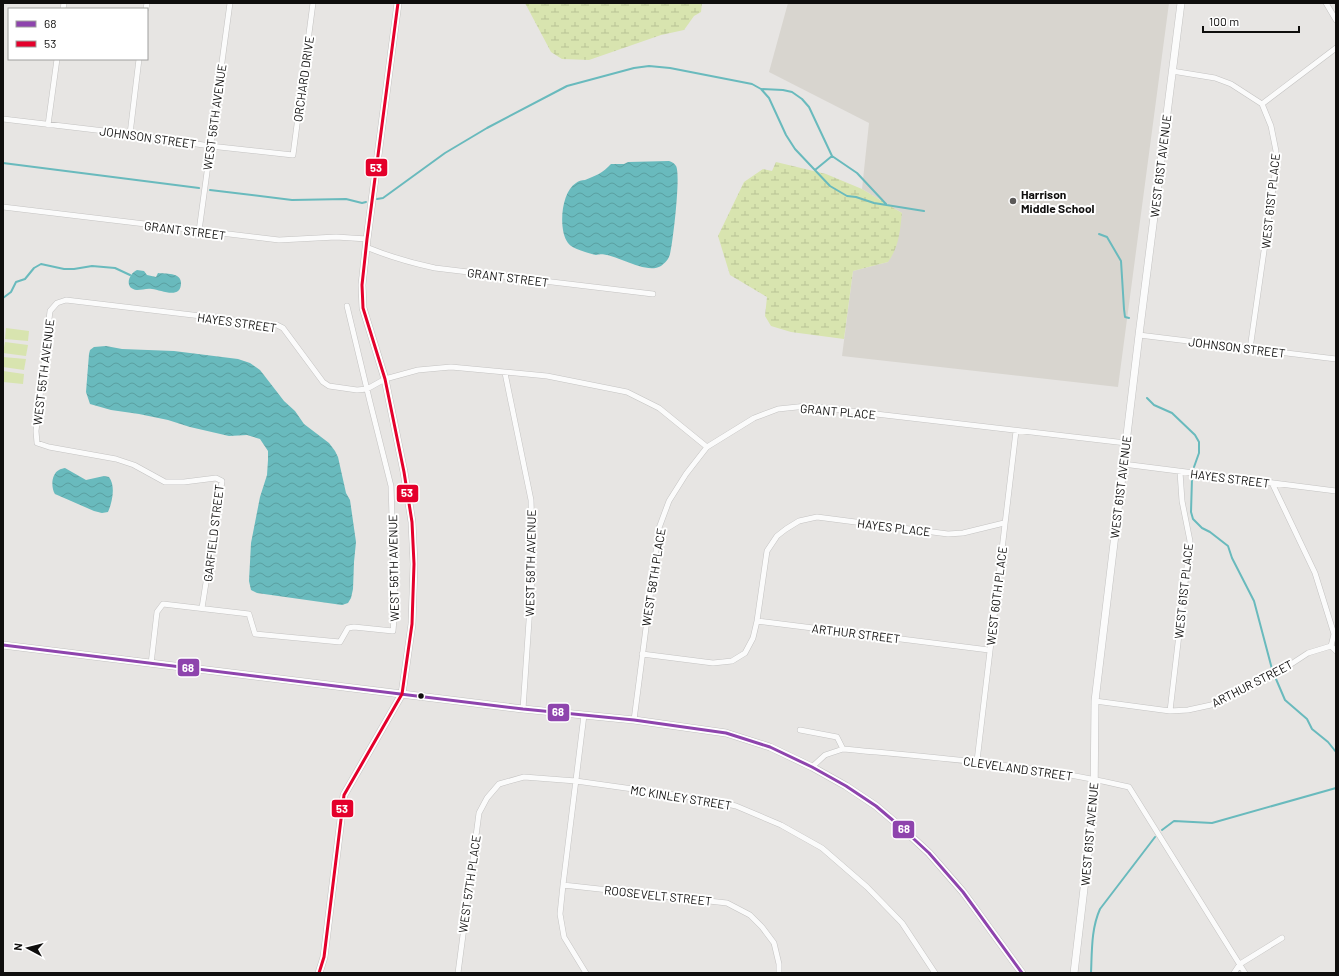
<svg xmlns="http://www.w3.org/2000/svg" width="1339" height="976" font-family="Barlow,sans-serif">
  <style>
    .built { fill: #d8d5cf }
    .wetland { fill: url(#wetland-marsh) }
    .pitch { fill: #d8e4af }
    .water { fill: url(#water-waves) }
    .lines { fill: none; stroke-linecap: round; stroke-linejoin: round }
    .stream { stroke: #69babd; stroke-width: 2 }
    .street-casing { stroke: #c4c3c2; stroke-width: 6 }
    .secondary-casing { stroke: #c4c3c2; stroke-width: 8 }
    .street { stroke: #fbfbfb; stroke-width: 5 }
    .secondary { stroke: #fbfbfb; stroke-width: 7 }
    .bus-1-casing { stroke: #fff; stroke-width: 6 }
    .bus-2-casing { stroke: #fff; stroke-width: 6 }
    .bus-1 { stroke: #8e44ad; stroke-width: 3 }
    .bus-2 { stroke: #e4002b; stroke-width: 3 }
    .poi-dot { fill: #5b5958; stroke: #fff; stroke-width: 1.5 }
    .bus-dot { fill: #0f0e0d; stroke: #fff; stroke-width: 1.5 }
    .labels { text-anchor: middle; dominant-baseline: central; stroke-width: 4; stroke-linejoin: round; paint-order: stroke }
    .street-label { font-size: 12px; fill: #0f0e0d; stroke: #fff }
    .poi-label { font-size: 12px; font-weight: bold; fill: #0f0e0d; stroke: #fff; text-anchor: start }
    .line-badge { stroke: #fff; stroke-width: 1.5 }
    .badge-label { font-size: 11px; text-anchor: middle; font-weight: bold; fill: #fff }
  </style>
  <defs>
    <pattern id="wetland-marsh" width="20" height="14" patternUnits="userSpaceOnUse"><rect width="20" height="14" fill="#d8e4af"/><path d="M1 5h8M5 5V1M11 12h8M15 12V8" fill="none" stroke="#b8c295"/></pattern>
    <pattern id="water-waves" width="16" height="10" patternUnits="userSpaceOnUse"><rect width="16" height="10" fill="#69babd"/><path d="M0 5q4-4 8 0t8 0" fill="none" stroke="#5a9fa1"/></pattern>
  </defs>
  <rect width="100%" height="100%" fill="#e7e5e3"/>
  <path class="built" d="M 788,3 L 1169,3 L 1118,387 L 842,356 L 853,271 L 888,262 L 902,213 L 862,189 L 869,123 L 769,72 Z"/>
  <path class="wetland" d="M 525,3 L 702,3 L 701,12 L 694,16 L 684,30 L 661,35 L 589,60 L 562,59 L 551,52 Z
    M 776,162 L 826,174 L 862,189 L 902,213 C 900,231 899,247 888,262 L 853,271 L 844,339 L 791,332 L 771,326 L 765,316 L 767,297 L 730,275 L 718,236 L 744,182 L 763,169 L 772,171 Z"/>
  <path class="pitch" d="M 6,328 L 29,331 L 28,341 L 5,339 Z
    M 5,342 L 28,345 L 26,356 L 3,353 Z
    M 3,357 L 26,359 L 24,370 L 3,367 Z
    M 3,371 L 24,374 L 23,384 L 3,382 Z"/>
  <path class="water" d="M 669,161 C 672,162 674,163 676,166 C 681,174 673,242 670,254 C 669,259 665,263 661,266 C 644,276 612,250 596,255 C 589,253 572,249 568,243 C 558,230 561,192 576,183 C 578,181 582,180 585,180 C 595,176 603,173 611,164 L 624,164 L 628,162 Z
    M 137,270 L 144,271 L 147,275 L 156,277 L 158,273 C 165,274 181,272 181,283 C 181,300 161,290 152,289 C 147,288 142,290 137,290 C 124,289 128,274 137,270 Z
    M 106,346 L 122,349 L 174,351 L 238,359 L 250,363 L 260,370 L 284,401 L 295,411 L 304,424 L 329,443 L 335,451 L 338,457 L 346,493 L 350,500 L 356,542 L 354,562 L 353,589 L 351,598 L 348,603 L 342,605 L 257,593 L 251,590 L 249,581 L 251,543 L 260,497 L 267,475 L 268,460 L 268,451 L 260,439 L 247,435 L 229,436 L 190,427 L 168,420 L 139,414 L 111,410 L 90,404 L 86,392 L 89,354 L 90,350 L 94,347 Z
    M 65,468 L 86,480 L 104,476 L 109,477 C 116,486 112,503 108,512 L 102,513 L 94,511 L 55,494 C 51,488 51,474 59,470 C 60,469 64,468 65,468 Z"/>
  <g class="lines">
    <path class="stream" d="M 761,89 L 783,90 L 792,92 L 802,99 L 809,107 L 832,156 L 857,173 L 886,204
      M 3,163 L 199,188
      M 815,170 L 832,156
      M 210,190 L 292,200 L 346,199 L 362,203 L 366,202
      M 377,199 L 383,198 L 445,153 L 487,128 L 567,86 L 634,68 L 649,66 L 670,68 L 752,84 L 761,89 L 769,98 L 786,135 L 795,149 L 830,186 L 847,196 L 856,197 L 874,203 L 924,211
      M 1099,234 L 1107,237 L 1121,261 L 1124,309 L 1125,317 L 1129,318
      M 3,298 L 11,292 L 16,282 L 25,279 L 34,268 L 41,264 L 64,269 L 74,269 L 92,266 L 115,268 L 130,275
      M 1147,398 L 1154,405 L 1172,413 L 1195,435 L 1199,442 L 1199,453 L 1194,467
      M 1192,478 L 1191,512 L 1193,519 L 1202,528 L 1210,532 L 1228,546 L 1232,558 L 1254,601 L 1272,669
      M 1276,679 L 1285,700 L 1307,719 L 1312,729 L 1328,742 L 1336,752
      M 1162,830 L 1174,821 L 1212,823 L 1336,788
      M 1091,973 C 1092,952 1091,929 1100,909 L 1155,837"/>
    <defs>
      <path id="street" d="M 1326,3 L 1336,20
        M 63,9 L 64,3
        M 146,9 L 147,3
        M 1172,71 L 1215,78 L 1231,84 L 1262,104 L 1271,126 L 1276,151 L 1275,174 L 1250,349
        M 1262,104 L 1336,48
        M 3,119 L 130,134 L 210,146 L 293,155 L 313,3
        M 48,125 L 57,59
        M 130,134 L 139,59
        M 3,207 L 279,240 L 336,237 L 367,239
        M 199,231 L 230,3
        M 366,247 C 388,256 411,263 435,268 L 653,294
        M 1139,335 L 1336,359
        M 505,373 L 531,500 L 533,562 L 523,709
        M 1123,464 L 1336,491
        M 1272,483 L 1315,573 L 1334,634 L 1331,646 L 1336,651
        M 202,608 L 222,481 L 216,478 L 184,482 L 165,482 L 134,465 L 116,459 L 49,447 L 37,443 L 36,431 L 50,311 L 57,303 L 66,300 L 277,325 L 283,328 L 323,382 L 329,386 L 357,390 L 367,389 L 385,379 L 418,370 L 451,367 L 547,376 L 627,392 L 659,408 L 707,447 L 754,418 L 778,409 L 807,406 L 1126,443
        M 757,621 L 989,650
        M 642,654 L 713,663 L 732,661 L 745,653 L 753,638 L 757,621 L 767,551 L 777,536 L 786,529 L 799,521 L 817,517 L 948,534 L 963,533 L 1004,523
        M 151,664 L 157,612 L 163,604 L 249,614 L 255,634 L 340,642 L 348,628 L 354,627 L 393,631 L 395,607 L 391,486 L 370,402 L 347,306
        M 1095,701 L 1170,711 L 1188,710 L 1211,705 L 1276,674 L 1308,653 L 1331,646
        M 1170,711 L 1190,541 L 1182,501 L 1180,472
        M 584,715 L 563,885 L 560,914 L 564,937 L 586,973
        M 634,720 L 659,528 L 669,501 L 686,474 L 707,447
        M 800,730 L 837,737 L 843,749
        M 977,761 L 1016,431
        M 812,767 L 825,755 L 843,749 C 939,758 1035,765 1129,787 L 1245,973
        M 563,885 L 727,903 L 750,915 L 762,927 L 774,943 L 779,964 L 779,973
        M 458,973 L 479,813 L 487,798 L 499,784 L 524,777 L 576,781 L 704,799 L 736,806 L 781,825 L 822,848 L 867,887 L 902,923 L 935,973
        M 1234,973 L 1240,964 L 1282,938"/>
      <path id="secondary" d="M 3,645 L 523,709 L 634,720 L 726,733 L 770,747 L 812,767 L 846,786 L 876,806 L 902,828 L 929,853 L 963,892 L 1022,973
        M 319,973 L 324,957 L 344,795 L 402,694 L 412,624 L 414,564 L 412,522 L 404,472 L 385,379 L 363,308 L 362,285 L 367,239 L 398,3
        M 1074,973 L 1094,804 L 1095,701 L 1139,335 L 1181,3"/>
    </defs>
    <use href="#street" class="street-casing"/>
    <use href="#secondary" class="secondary-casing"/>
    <use href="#street" class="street"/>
    <use href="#secondary" class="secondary"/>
    <defs>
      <path id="bus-1" d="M 3,645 L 523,709 L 634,720 L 726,733 L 770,747 L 812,767 L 846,786 L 876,806 L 902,828 L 929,853 L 963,892 L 1022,973"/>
      <path id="bus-2" d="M 319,973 L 324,957 L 344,795 L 402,694 L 412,624 L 414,564 L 412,522 L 404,472 L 385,379 L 363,308 L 362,285 L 367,239 L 398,3"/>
    </defs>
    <use href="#bus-1" class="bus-1-casing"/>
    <use href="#bus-2" class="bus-2-casing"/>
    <use href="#bus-1" class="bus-1"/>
    <use href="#bus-2" class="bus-2"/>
  </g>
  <circle class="poi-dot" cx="1013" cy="201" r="4"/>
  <circle class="bus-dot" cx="421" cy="696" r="3.5"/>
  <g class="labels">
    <g class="street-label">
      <text transform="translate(303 79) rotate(-82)">ORCHARD DRIVE</text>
      <text transform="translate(214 117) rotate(-82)">WEST 56TH AVENUE</text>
      <text transform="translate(148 137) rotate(8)">JOHNSON STREET</text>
      <text transform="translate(1160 166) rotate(-83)">WEST 61ST AVENUE</text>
      <text transform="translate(1270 201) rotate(-84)">WEST 61ST PLACE</text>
      <text transform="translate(185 230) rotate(7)">GRANT STREET</text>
      <text transform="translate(508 277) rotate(7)">GRANT STREET</text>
      <text transform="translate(237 322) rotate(8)">HAYES STREET</text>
      <text transform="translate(1237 347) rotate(7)">JOHNSON STREET</text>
      <text transform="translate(43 372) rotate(-83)">WEST 55TH AVENUE</text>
      <text transform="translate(838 411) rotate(5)">GRANT PLACE</text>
      <text transform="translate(1230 478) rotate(7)">HAYES STREET</text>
      <text transform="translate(1120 487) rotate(-83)">WEST 61ST AVENUE</text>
      <text transform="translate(894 527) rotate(7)">HAYES PLACE</text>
      <text transform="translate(213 533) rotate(-83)">GARFIELD STREET</text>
      <text transform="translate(530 563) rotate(-89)">WEST 58TH AVENUE</text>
      <text transform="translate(393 568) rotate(-91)">WEST 56TH AVENUE</text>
      <text transform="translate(653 577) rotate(-81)">WEST 58TH PLACE</text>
      <text transform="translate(1183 591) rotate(-84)">WEST 61ST PLACE</text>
      <text transform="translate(996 596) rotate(-83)">WEST 60TH PLACE</text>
      <text transform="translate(856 633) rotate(7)">ARTHUR STREET</text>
      <text transform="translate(1252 683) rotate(-27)">ARTHUR STREET</text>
      <text transform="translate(1018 768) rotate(8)">CLEVELAND STREET</text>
      <text transform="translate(681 797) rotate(9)">MC KINLEY STREET</text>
      <text transform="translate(1089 834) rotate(-85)">WEST 61ST AVENUE</text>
      <text transform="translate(469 884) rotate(-82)">WEST 57TH PLACE</text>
      <text transform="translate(658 895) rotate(6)">ROOSEVELT STREET</text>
    </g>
    <g class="poi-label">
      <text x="1021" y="194">Harrison<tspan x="1021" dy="14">Middle School</tspan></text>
    </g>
  </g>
  <g class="line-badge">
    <rect x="365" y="158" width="23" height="19" rx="4" fill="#e4002b"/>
    <rect x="396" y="484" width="23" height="19" rx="4" fill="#e4002b"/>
    <rect x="177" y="658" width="23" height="19" rx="4" fill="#8e44ad"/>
    <rect x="547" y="703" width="23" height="19" rx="4" fill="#8e44ad"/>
    <rect x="331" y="799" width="23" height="19" rx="4" fill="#e4002b"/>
    <rect x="892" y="820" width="23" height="19" rx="4" fill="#8e44ad"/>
  </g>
  <g class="badge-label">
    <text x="376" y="172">53</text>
    <text x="407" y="497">53</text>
    <text x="188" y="672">68</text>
    <text x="558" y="716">68</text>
    <text x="342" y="813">53</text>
    <text x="904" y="833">68</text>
  </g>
  <rect width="1339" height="976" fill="none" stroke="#0f0e0d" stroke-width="8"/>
  <rect x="8" y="8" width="140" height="52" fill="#ffffff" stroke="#9f9f9e"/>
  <rect x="16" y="21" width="20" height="6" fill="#8e44ad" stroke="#9f9f9e"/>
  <text x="44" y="28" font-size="12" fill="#0f0e0d">68</text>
  <rect x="16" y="41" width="20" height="6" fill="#e4002b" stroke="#9f9f9e"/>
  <text x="44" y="48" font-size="12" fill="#0f0e0d">53</text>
  <g transform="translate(28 948) rotate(277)" stroke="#ffffff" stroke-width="3" paint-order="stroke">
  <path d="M0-3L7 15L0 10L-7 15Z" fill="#0f0e0d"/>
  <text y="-6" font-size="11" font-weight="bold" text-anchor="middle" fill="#0f0e0d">N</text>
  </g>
  <path d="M1203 26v6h96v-6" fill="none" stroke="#0f0e0d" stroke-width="2"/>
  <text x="1209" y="26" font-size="12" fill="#0f0e0d" stroke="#ffffff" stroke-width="3" paint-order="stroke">100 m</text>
</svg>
